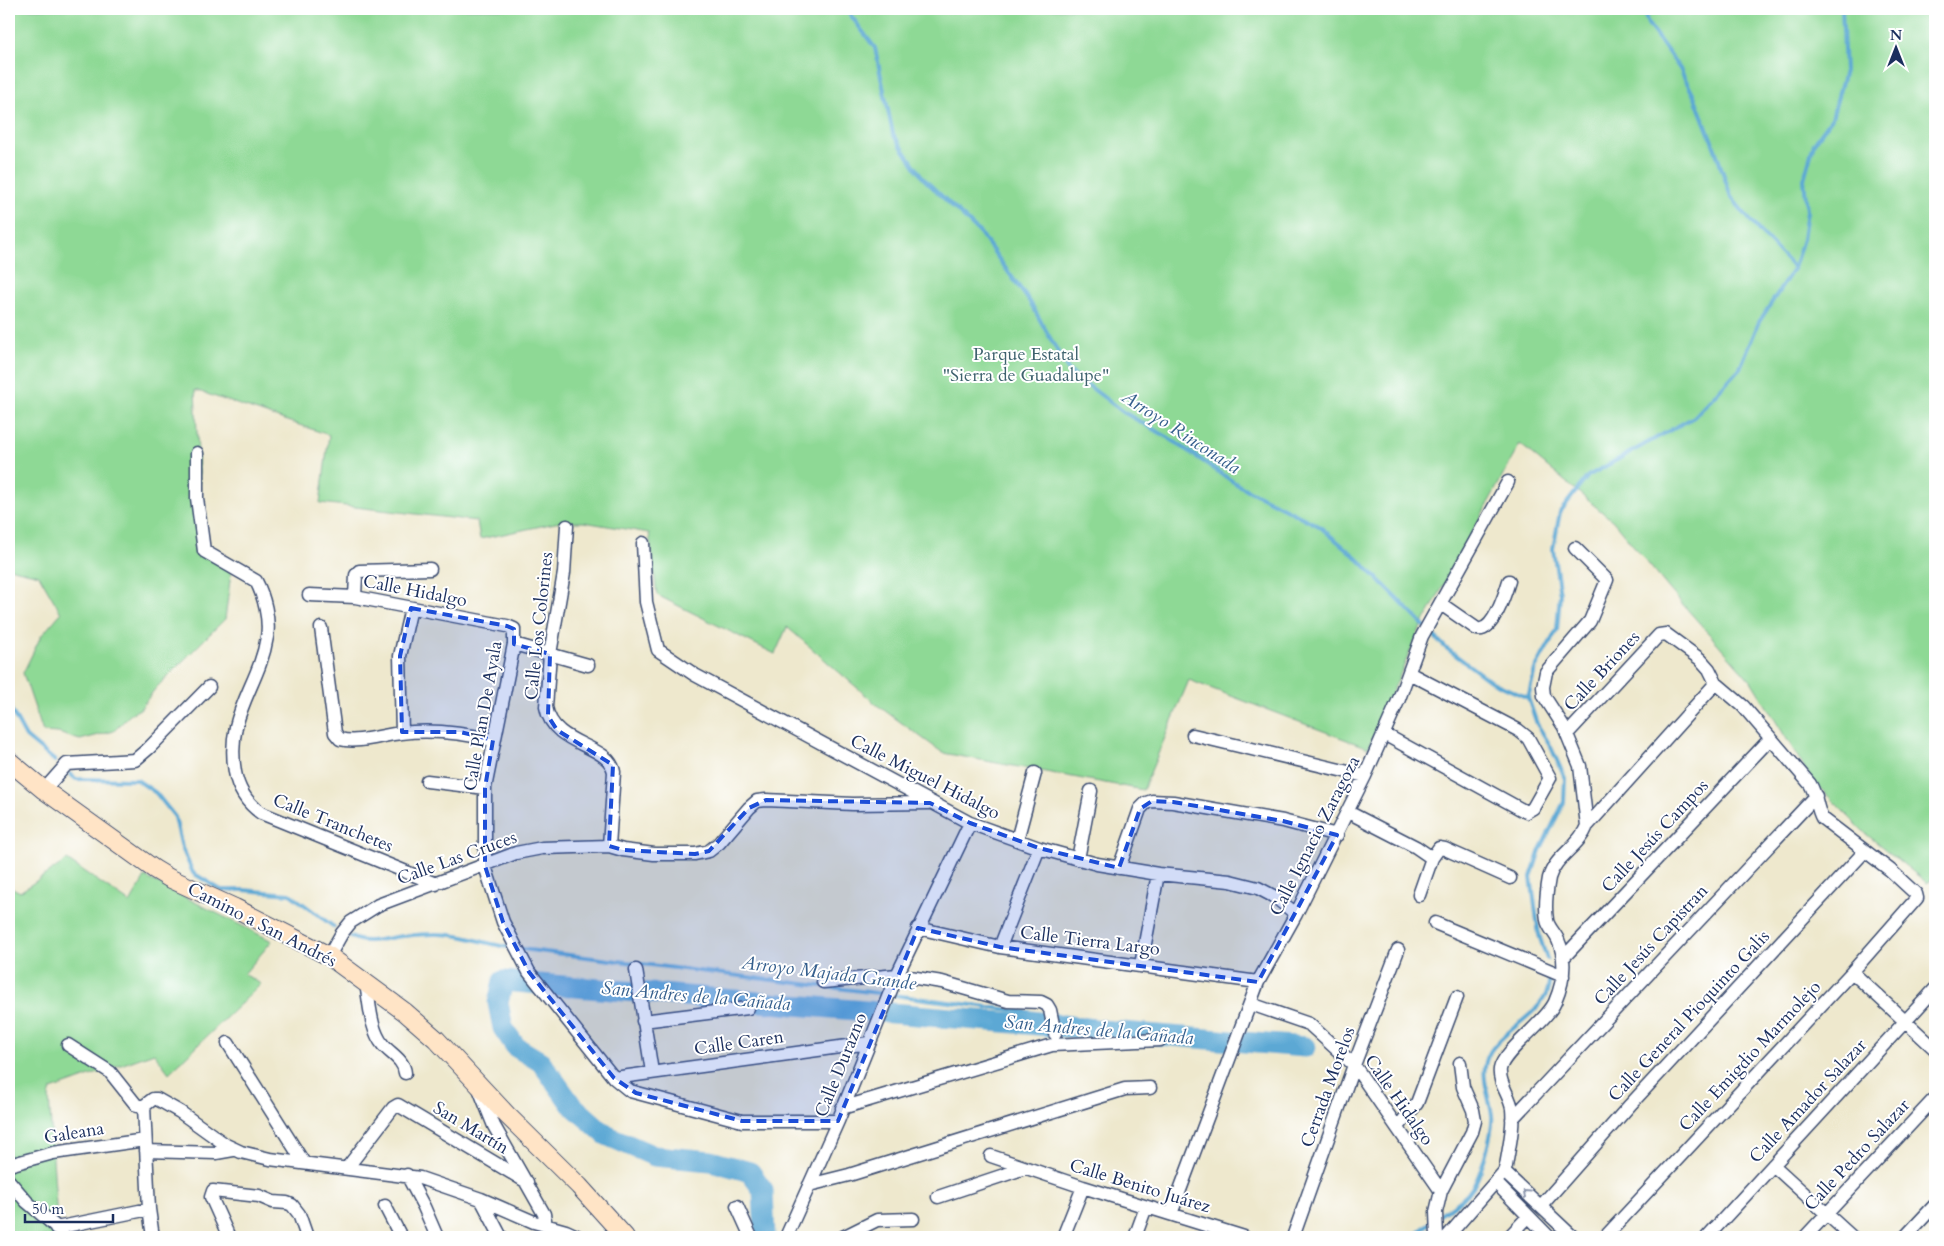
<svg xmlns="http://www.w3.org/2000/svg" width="1944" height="1246" font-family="Cardo,serif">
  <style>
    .green { fill: #8ed995; stroke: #54847a }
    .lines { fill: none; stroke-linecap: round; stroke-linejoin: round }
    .stream { stroke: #5ba8d4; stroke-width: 4 }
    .river { stroke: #5ba8d4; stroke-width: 21 }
    .street-casing { stroke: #3b4b6f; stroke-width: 15 }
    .secondary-casing { stroke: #3b4b6f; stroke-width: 20 }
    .street { stroke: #fff; stroke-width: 12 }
    .secondary { stroke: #ffe4c6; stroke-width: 18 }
    .oneway { stroke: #8d97ae }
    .marked { fill: #1d4ed8; fill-opacity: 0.2; stroke: #1d4ed8; stroke-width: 4; stroke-dasharray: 10 6; stroke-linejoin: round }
    .labels { text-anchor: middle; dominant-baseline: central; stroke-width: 4; stroke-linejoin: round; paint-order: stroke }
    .park-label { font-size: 18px; fill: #3e626e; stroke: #fff }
    .street-label { font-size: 18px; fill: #1b2f5e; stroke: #fff }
    .water-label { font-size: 19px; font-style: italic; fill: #355f8d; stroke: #fff }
  </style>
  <rect width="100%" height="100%" fill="#fff"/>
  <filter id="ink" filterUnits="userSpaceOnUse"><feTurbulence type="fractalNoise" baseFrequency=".02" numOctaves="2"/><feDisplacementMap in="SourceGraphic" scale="10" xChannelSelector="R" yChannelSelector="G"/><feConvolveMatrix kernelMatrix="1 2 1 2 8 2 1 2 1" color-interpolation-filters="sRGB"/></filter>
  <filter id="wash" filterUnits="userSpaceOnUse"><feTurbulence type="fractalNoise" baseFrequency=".0096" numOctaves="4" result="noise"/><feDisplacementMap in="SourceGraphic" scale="20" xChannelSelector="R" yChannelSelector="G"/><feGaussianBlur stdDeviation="1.12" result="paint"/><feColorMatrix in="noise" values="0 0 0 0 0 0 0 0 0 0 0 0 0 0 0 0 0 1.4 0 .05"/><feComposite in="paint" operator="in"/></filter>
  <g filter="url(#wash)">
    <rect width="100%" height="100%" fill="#eee8cd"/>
    <path class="green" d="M 9,9 L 1935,9 L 1935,883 L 1932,880 L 1927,883 L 1866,834 L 1812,780 L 1751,681 L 1670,590 L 1613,521 L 1520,444 L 1419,631 L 1368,748 L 1189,680 L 1143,790 L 943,753 L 877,705 L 787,627 L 775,654 L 657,595 L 649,533 L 584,522 L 560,522 L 480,539 L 477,521 L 320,503 L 329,435 L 195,390 L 202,539 L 231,573 L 225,619 L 155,689 L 140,709 L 132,713 L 114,731 L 80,740 L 58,733 L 43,732 L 23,673 L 41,636 L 61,613 L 39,575 L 9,568 Z
      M 67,860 L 130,903 L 145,877 L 272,941 L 244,974 L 261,984 L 169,1073 L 154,1053 L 51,1090 L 49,1096 L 58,1236 L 60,1237 L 9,1237 L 9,886 L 20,892 Z"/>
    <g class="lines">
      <path class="stream" d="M 846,9 L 875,48 L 893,134 L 923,178 L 980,233 L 1030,302 L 1068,370 L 1123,412 L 1169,438 L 1238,485 L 1319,526 L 1356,557 L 1446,648 L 1490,681 L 1528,698
        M 1643,9 L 1648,24 L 1680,69 L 1695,98 L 1715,149 L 1731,197 L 1759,231 L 1794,268
        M 9,595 L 9,600
        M 9,706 L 26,737 L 55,761
        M 70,774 L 76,779 L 137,780 L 156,793 L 175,817 L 182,848 L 193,873 L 221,890 L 243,890 L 290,894 L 334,927
        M 351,937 C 368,946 386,937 404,936 C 414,935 424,934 434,934 C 462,933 487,945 514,948
        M 521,949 L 821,986
        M 1547,959 L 1539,935 L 1531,877 L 1540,850 L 1564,802 L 1565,778 L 1550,745 L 1537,724 L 1528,698 L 1535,669 L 1557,630 L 1560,594 L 1553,549 L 1560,512 L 1588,476 L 1694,417 L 1740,368 L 1759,322 L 1794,268 L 1803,239 L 1807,211 L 1804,179 L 1814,143 L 1832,118 L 1845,71 L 1842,9
        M 828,987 L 886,994
        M 893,995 L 1305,1047
        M 1440,1215 C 1451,1207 1465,1200 1472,1188 C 1481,1176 1494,1130 1492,1115 C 1489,1094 1478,1072 1490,1052 C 1504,1028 1551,1010 1549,980
        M 1413,1237 L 1434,1219"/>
      <path class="river" d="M 765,1237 L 763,1190 L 750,1172 L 711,1161 L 654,1156 L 606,1135 L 571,1104 L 541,1062 L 516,1047 L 503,1028 L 498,1003 L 503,981 L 1305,1047"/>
    </g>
  </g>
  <g filter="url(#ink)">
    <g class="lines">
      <defs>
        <path id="street" d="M 197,453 L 197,498 L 204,551 L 256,581 C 264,596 270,620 267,637 C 259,687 225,714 235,772 C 238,789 247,803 261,813 L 436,884
          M 567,526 L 564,573 L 550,654 L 546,707 C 553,747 609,743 614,772 L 609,846
          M 643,543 L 646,602 L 658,650 L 695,675 L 970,823 L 1039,848 L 1097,864 L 1158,874 L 1230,881 L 1258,888 L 1275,897 L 1296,914
          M 309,595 L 355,597 L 507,626 L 514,629 L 514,644 L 485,788 L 485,866 L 503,922 L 529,972 L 614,1078 L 630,1091 L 742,1121 L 838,1121
          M 355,597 L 356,575 L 359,571 L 430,569
          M 1441,604 L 1477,629 C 1493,633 1505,594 1509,581
          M 321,628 L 335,733 L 340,739 C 358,744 382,735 401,733 C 433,729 463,733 493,740
          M 514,644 L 588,665
          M 402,732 L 400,656 L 411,608
          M 1384,734 L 1526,812 L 1533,808 L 1550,778 L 1528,738 L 1518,730 L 1409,673
          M 1567,734 L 1659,635 L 1666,634 L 1700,659 L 1709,669 L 1716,683 L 1743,706 L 1810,784 C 1817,795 1816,807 1822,818 L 1890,870 L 1916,894 L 1917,898 L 1852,972 L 1605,1237
          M 1193,735 L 1365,776
          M 427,781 L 485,788
          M 44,790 L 67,764 L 135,760 L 149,748 L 209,687
          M 1348,812 L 1416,847 L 1432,858
          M 1587,826 L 1716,683
          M 1017,840 L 1035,773
          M 1078,859 L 1091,791
          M 1119,868 L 1140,809 L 1146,803 L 1152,801 L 1173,802 L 1283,821 L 1337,835
          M 1419,895 L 1432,858 L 1439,848 L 1445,849 L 1510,878
          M 1435,923 L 1563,976
          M 918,928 L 1000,947 L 1258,982
          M 1000,947 L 1039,848
          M 329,956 L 342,933 L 351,922 L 378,905 L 516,853 L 542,848 L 609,846 L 623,850 L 654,854 L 695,854 L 709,851 L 719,843 L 749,808 L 757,801 L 766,800 L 853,804 L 928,803
          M 1564,957 L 1770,739
          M 1141,965 L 1158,874
          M 636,970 L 652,1072
          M 1852,972 L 1935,1049
          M 823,982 L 897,975 L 942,982 L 1008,1001 L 1041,1002 L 1047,1005 L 1050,1010 L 1055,1034
          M 366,984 C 370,1004 370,1029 383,1045 C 391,1054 404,1060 405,1073
          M 1251,1004 L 1309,1024 L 1354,1065 L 1441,1191 L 1436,1212 L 1437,1237
          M 643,1021 L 748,1008
          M 228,1043 L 304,1163
          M 68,1045 L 110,1072 L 137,1106 L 144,1106
          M 614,1078 L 869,1043
          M 480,1091 L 494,1126 L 544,1214 L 548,1237
          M 144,1106 L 153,1099 L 157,1099 L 180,1112 L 226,1145 L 241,1152 L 270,1159 L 420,1178 L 481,1199 L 534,1222 L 566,1231 L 579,1237
          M 144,1106 L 149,1209 L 153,1237
          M 842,1108 L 1052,1045 L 1160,1040
          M 1512,1119 L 1816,796
          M 1398,1127 L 1417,1103 L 1457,997
          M 146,1151 L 216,1153 L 233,1150
          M 991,1156 L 1083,1187 L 1244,1237
          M 9,1165 L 53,1153 L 145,1140
          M 1773,1165 L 1852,1237
          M 347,1168 L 393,1108 L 398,1105 L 527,1182
          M 1504,1172 L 1573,1237
          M 407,1175 L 424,1207 L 437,1237
          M 9,1181 L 27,1202 L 68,1237
          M 1496,1183 L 1549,1237
          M 809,1185 L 849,1175 L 1125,1089 L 1150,1088
          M 1441,1191 L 1472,1132 L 1475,1121 L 1473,1110 L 1463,1087 L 1460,1063
          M 938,1197 L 1025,1168
          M 481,1199 L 501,1237
          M 385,1206 L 401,1237
          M 737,1206 L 751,1237
          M 1541,1206 L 1630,1105 L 1865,851
          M 1171,1214 L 1258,982 L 1296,914 L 1365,776 L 1399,699 L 1422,636 L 1508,482
          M 56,1228 L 149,1209
          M 229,1237 L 211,1197 L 213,1191 L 259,1196 L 273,1202 L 287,1203 L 292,1205 L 299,1214 L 307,1237
          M 786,1237 L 838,1121 L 897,975 L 970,823
          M 843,1237 L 877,1220 L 913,1219
          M 1063,1237 L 1083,1187
          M 1135,1237 L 1146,1207
          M 1293,1237 L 1354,1065 L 1398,950
          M 1447,1237 L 1504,1172 L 1506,1166 C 1509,1147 1514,1128 1512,1109 C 1510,1095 1498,1083 1500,1069 C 1503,1051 1547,1021 1555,1002 C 1564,981 1567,960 1558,940 C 1555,933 1548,927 1547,920 C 1545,908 1547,889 1549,878 C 1555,856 1579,847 1587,826 L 1580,766 L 1564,727 L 1544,696 L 1543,687 L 1546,672 L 1590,621 L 1607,580 L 1575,548
          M 1509,1237 L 1528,1217
          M 1707,1237 L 1935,989
          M 1805,1237 L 1935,1098
          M 1905,1237 L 1935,1205"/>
        <path id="secondary" d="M 9,761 L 44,790 L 154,869 L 169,878 L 235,908 L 329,956 L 405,1012 L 436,1039 L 507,1115 L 579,1186 L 625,1237"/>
      </defs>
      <use href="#street" class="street-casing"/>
      <use href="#secondary" class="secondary-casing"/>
      <use href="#street" class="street"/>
      <use href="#secondary" class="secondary"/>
    </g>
    <defs><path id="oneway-chevron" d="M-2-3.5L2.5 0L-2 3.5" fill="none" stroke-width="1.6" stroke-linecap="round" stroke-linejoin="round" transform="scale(1.25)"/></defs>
    <use class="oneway" href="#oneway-chevron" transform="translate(1526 1193) rotate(-138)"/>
  </g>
  <path class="marked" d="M 411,608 L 507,626 L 514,629 L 514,644 L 550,654 L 548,716 L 557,730 L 613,765 L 609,846 L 623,850 L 695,854 L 709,851 L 749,808 L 766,800 L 930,803 L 970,823 L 1039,848 L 1119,868 L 1140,809 L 1152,801 L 1173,802 L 1283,821 L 1337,835 L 1258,982 L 1000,947 L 918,928 L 838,1121 L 742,1121 L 636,1093 L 614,1078 L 529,972 L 503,922 L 485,866 L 485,788 L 493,740 L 460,732 L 402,732 L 400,656 Z"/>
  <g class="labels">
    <g class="park-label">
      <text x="1026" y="354">Parque Estatal<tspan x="1026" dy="21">"Sierra de Guadalupe"</tspan></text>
    </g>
    <g class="street-label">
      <text transform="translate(415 591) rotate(11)">Calle Hidalgo</text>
      <text transform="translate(539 626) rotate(-84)">Calle Los Colorines</text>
      <text transform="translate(1602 671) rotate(-47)">Calle Briones</text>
      <text transform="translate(483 716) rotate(-80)">Calle Plan De Ayala</text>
      <text transform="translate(925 777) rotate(27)">Calle Miguel Hidalgo</text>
      <text transform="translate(333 823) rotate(22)">Calle Tranchetes</text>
      <text transform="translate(1315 836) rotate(-63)">Calle Ignacio Zaragoza</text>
      <text transform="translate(1655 836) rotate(-47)">Calle Jesús Campos</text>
      <text transform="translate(457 858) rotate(-20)">Calle Las Cruces</text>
      <text transform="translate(262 925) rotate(27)">Camino a San Andrés</text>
      <text transform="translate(1090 941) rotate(7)">Calle Tierra Largo</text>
      <text transform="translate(1651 945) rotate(-47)">Calle Jesús Capistran</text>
      <text transform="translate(1689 1016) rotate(-47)">Calle General Pioquinto Galis</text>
      <text transform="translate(739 1043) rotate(-8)">Calle Caren</text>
      <text transform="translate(1750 1056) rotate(-47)">Calle Emigdio Marmolejo</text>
      <text transform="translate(841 1065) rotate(-68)">Calle Durazno</text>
      <text transform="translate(1328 1087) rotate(-70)">Cerrada Morelos</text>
      <text transform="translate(1399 1100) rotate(55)">Calle Hidalgo</text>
      <text transform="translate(1808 1101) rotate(-47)">Calle Amador Salazar</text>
      <text transform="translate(471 1128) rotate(31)">San Martín</text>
      <text transform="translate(74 1133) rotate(-9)">Galeana</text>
      <text transform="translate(1857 1155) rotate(-47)">Calle Pedro Salazar</text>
      <text transform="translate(1140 1186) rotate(17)">Calle Benito Juárez</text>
    </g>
    <g class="water-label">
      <text transform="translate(1181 432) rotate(33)">Arroyo Rinconada</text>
      <text transform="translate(829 973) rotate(7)">Arroyo Majada Grande</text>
      <text transform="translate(696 996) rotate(5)">San Andres de la Cañada</text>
      <text transform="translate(1099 1030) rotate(5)">San Andres de la Cañada</text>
    </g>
  </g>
  <rect width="1944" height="1246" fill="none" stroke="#fff" stroke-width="30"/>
  <g transform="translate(1896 48)" stroke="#ffffff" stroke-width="4" paint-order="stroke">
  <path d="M0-4L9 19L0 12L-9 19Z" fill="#1b2f5e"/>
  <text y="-8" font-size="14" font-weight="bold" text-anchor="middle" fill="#1b2f5e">N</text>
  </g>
  <path d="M25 1214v8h88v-8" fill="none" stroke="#1b2f5e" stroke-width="2.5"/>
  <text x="32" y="1214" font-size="15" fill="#1b2f5e" stroke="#ffffff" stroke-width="4" paint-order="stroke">50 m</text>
</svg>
